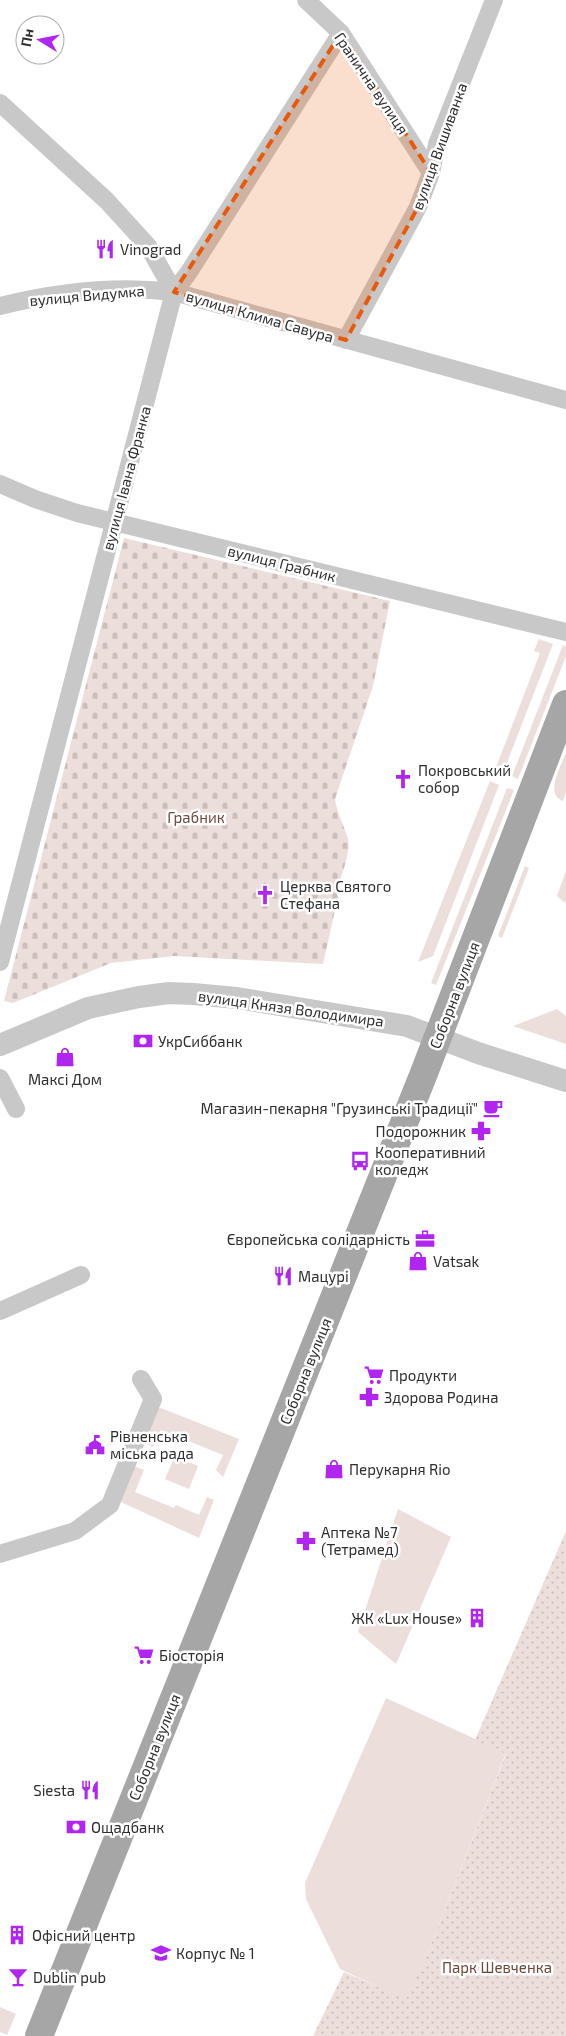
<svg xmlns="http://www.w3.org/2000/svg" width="566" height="2036" font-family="'Exo 2',sans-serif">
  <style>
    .green { fill: #ecdeda }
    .cemetery { fill: url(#cemetery-stones) }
    .park { fill: url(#park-dots) }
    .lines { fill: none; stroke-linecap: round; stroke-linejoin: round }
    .minor { stroke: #c8c8c8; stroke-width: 18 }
    .tertiary { stroke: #c8c8c8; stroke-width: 22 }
    .primary { stroke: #a6a6a6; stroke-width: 28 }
    .marked { fill: #e8590c; fill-opacity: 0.2; stroke: #e8590c; stroke-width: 4; stroke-dasharray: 10 6; stroke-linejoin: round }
    .labels { text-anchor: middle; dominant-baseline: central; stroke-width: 5; stroke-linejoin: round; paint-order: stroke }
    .street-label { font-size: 15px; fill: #2e2e2e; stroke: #fff }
    .poi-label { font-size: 15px; fill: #2e2e2e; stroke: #fff; text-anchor: start }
    .park-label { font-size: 15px; fill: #6c4839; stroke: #fff }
  </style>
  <defs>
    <pattern id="cemetery-stones" width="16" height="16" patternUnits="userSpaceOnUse" patternTransform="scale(1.25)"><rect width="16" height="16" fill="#ecdeda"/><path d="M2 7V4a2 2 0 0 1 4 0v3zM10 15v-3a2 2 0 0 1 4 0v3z" fill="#cbbfbb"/></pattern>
    <pattern id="park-dots" width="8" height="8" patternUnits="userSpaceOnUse" patternTransform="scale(1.25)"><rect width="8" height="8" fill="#ecdeda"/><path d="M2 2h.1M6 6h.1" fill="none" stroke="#cbbfbb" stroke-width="1.8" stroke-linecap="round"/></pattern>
  </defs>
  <rect width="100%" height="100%" fill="#fff"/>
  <path class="green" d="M 539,639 L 553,644 L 503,773 L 495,770 L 540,653 L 534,651 Z
    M 563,645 L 566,647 L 566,656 L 518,779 L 512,776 Z
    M 566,753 L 566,792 L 563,801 C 544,794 561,766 566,753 Z
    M 490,781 L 499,785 L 433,956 L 418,962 Z
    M 507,788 L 514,790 L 436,985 L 431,983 Z
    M 525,866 L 529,868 L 502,938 L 498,936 Z
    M 566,871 L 566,900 L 565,903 L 557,896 Z
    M 557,1009 L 566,1016 L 566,1044 L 513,1026 Z
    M 161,1408 L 239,1439 L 223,1477 L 216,1470 L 223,1455 L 161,1430 L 153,1447 L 141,1442 L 156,1409 Z
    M 175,1456 L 198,1466 L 189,1489 L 165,1479 Z
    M 131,1465 L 144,1470 L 135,1492 L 174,1508 L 176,1505 L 199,1515 L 207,1497 L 214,1500 L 199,1538 L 121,1502 Z
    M 398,1509 L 451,1537 L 396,1664 L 358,1632 Z
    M 386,1698 L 506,1753 L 427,1955 L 406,2000 L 340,1969 L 306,1899 L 305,1883 Z
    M 0,2007 L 16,2014 L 7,2035 L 0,2032 Z"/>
  <path class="cemetery" d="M 124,538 L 390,601 L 373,686 L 335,799 C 337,814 344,825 348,839 C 351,852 340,880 336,892 L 338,897 L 323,964 L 174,956 L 111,963 L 13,1003 L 4,1001 Z"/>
  <path class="park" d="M 566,1531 L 566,2036 L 313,2036 L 344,1972 L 406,1999 L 427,1955 L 506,1754 L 475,1740 Z"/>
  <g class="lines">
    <path class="minor" d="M 306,0 L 341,33 L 431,173
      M 0,103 L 107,201 L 148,246 L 174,292
      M 0,306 C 56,292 116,285 174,292 L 566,400
      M 346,340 L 418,207 L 431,173 L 437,144 L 494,0
      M 0,484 L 35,499 L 77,513 L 566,632
      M 0,962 L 174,292 L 189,272 L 341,33
      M 0,1078 L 16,1109
      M 0,1311 L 81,1275
      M 0,1554 L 75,1531 L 110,1505 L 153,1399 L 141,1379"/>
    <path class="tertiary" d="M 0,1045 L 88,1008 L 139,997 L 169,993 L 193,994 L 237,998 L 407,1026 L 478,1053 L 566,1081"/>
    <path class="primary" d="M 39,2036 L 424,1073 L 566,704"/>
  </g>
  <path class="marked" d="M 341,33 L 431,173 L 418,207 L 346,340 L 174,292 Z"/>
  <defs>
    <symbol id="restaurant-bare" viewBox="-9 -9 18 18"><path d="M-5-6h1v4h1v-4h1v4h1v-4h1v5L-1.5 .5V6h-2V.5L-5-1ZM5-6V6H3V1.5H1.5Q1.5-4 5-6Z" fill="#b025ef" stroke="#fff" stroke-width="2.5" paint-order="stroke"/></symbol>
    <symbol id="church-bare" viewBox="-9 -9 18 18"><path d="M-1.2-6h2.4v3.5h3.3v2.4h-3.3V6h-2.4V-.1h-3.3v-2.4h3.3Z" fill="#b025ef" stroke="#fff" stroke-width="2.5" paint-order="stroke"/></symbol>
    <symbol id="bank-bare" viewBox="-9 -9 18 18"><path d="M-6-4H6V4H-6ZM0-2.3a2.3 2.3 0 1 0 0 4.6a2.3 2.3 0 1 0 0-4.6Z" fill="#b025ef" stroke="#fff" stroke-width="2.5" paint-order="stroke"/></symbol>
    <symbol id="shop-bare" viewBox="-9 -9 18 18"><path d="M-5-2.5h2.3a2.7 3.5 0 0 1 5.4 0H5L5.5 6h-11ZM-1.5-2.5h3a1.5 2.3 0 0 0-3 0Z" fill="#b025ef" stroke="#fff" stroke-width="2.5" paint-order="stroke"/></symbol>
    <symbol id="cafe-bare" viewBox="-9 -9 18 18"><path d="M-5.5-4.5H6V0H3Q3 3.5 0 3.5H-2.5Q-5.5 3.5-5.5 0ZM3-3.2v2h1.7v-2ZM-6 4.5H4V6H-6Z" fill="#b025ef" stroke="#fff" stroke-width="2.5" paint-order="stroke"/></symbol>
    <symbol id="pharmacy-bare" viewBox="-9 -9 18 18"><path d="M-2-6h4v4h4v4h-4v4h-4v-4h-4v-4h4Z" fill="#b025ef" stroke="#fff" stroke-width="2.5" paint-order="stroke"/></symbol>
    <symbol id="bus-bare" viewBox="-9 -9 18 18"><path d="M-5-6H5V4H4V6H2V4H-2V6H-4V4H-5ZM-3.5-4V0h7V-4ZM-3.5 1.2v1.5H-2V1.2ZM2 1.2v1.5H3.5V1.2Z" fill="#b025ef" stroke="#fff" stroke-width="2.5" paint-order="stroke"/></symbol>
    <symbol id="office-bare" viewBox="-9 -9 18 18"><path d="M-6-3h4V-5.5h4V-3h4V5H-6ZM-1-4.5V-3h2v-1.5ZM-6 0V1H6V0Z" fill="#b025ef" stroke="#fff" stroke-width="2.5" paint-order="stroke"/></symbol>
    <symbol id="supermarket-bare" viewBox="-9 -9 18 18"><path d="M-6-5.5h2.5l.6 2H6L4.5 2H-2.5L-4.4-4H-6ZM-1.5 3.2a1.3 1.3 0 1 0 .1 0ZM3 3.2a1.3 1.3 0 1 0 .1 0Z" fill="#b025ef" stroke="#fff" stroke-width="2.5" paint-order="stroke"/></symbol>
    <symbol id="civic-bare" viewBox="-9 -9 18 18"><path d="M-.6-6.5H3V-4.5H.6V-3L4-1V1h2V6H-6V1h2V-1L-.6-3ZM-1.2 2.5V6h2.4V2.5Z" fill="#b025ef" stroke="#fff" stroke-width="2.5" paint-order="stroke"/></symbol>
    <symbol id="building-bare" viewBox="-9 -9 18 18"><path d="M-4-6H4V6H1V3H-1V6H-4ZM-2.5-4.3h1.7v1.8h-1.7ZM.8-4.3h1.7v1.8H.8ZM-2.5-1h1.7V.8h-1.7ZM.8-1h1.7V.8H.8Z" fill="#b025ef" stroke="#fff" stroke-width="2.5" paint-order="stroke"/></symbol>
    <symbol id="university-bare" viewBox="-9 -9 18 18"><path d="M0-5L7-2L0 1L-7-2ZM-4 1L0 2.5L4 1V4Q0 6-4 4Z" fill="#b025ef" stroke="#fff" stroke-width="2.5" paint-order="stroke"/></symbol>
    <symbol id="bar-bare" viewBox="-9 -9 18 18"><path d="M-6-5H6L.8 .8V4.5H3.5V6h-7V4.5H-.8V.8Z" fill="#b025ef" stroke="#fff" stroke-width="2.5" paint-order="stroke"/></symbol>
  </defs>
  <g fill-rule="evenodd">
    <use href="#restaurant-bare" x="91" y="235" width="28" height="28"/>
    <use href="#church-bare" x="389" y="765" width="28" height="28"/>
    <use href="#church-bare" x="251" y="881" width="28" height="28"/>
    <use href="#bank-bare" x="129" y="1027" width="28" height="28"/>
    <use href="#shop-bare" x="51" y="1043" width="28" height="28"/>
    <use href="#cafe-bare" x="479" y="1094" width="28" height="28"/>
    <use href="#pharmacy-bare" x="467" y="1117" width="28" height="28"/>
    <use href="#bus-bare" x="346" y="1147" width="28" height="28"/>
    <use href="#office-bare" x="411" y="1225" width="28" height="28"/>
    <use href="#shop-bare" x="404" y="1247" width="28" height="28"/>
    <use href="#restaurant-bare" x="269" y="1262" width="28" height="28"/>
    <use href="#supermarket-bare" x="360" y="1361" width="28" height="28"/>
    <use href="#pharmacy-bare" x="355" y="1383" width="28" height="28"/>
    <use href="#civic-bare" x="81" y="1431" width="28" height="28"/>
    <use href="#shop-bare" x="320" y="1455" width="28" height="28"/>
    <use href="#pharmacy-bare" x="292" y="1527" width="28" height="28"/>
    <use href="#building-bare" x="463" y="1604" width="28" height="28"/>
    <use href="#supermarket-bare" x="130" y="1641" width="28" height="28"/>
    <use href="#restaurant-bare" x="76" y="1776" width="28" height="28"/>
    <use href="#bank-bare" x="62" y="1813" width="28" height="28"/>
    <use href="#building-bare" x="3" y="1921" width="28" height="28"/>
    <use href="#university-bare" x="147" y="1939" width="28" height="28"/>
    <use href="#bar-bare" x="4" y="1963" width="28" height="28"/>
  </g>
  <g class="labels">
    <g class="street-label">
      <text transform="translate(372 83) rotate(56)">Гранична вулиця</text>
      <text transform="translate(439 146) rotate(-70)">вулиця Вишиванка</text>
      <text transform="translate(87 295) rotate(-5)">вулиця Видумка</text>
      <text transform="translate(260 316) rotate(16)">вулиця Клима Савура</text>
      <text transform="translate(126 478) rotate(-75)">вулиця Івана Франка</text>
      <text transform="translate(282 563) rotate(14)">вулиця Грабник</text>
      <text transform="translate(454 995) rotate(-69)">Соборна вулиця</text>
      <text transform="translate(291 1008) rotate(8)">вулиця Князя Володимира</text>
      <text transform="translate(305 1371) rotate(-68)">Соборна вулиця</text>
      <text transform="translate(154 1747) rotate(-68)">Соборна вулиця</text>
    </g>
    <g class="poi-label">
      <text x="120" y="249">Vinograd</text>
      <text x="418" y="770">Покровський<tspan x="418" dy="17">собор</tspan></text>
      <text x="280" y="886">Церква Святого<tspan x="280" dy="17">Стефана</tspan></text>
      <text x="158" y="1041">УкрСиббанк</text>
      <text x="65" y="1079" text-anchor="middle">Максі Дом</text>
      <text x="478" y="1108" text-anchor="end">Магазин-пекарня "Грузинські Традиції"</text>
      <text x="466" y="1131" text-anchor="end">Подорожник</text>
      <text x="375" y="1152">Кооперативний<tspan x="375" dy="17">коледж</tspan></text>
      <text x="410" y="1239" text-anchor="end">Європейська солідарність</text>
      <text x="433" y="1261">Vatsak</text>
      <text x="298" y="1276">Мацурі</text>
      <text x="389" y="1375">Продукти</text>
      <text x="384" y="1397">Здорова Родина</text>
      <text x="110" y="1436">Рівненська<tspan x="110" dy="17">міська рада</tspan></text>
      <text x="349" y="1469">Перукарня Rio</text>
      <text x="321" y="1532">Аптека №7<tspan x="321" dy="17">(Тетрамед)</tspan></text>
      <text x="462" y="1618" text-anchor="end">ЖК «Lux House»</text>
      <text x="159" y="1655">Біосторія</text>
      <text x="75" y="1790" text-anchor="end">Siesta</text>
      <text x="91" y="1827">Ощадбанк</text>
      <text x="32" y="1935">Офісний центр</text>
      <text x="176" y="1953">Корпус № 1</text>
      <text x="33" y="1977">Dublin pub</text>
    </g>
    <g class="park-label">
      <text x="196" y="817">Грабник</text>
      <text x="497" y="1967">Парк Шевченка</text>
    </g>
  </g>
  <g transform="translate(40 40) rotate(280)"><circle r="24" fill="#ffffff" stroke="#ababab"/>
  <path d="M0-4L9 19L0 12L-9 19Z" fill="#b025ef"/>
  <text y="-8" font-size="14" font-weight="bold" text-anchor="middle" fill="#2e2e2e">Пн</text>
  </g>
</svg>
